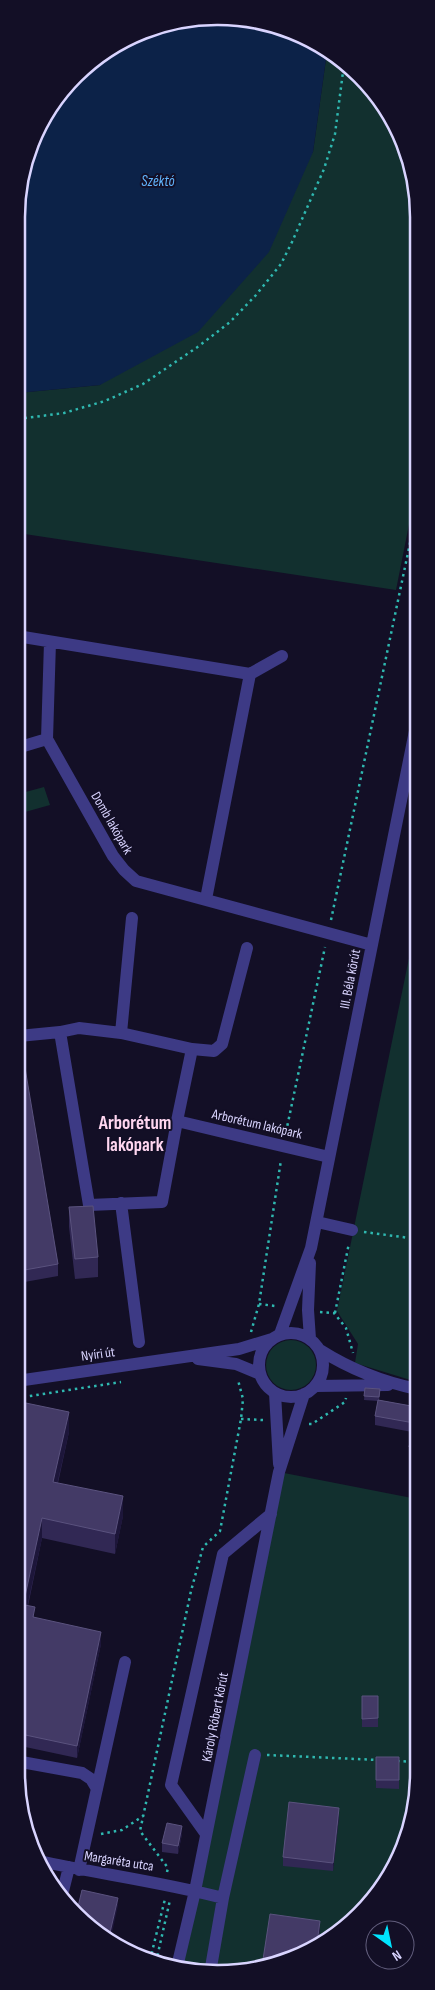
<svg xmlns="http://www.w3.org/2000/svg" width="435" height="1990" font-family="'Sofia Sans Condensed',sans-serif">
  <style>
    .green { fill: #12302f }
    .water { fill: #0c2248 }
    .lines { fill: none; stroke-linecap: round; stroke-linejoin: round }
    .path { stroke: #2fb8b0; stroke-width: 2.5; stroke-dasharray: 2.5 4; stroke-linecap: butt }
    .minor { stroke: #3d3a85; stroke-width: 12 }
    .wall { fill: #312854 }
    .shaded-wall { fill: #1d163a }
    .building { fill: #433a66; stroke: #5a527e }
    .labels { text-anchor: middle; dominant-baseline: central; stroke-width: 4; stroke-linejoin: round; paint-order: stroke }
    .street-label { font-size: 14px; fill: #d9d4ff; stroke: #130f26 }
    .water-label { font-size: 15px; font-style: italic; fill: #62b6ff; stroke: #130f26 }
    .district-label { font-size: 19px; font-weight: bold; fill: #ffd6f0; stroke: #130f26 }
    .rim { fill: none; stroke: #d9d4ff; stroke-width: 2.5 }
  </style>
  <rect width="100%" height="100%" fill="#130f26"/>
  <path class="green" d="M 327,52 L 360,75 L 398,129 L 418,204 L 418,479 L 396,590 L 18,533 L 18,393 L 100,385 L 313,152 Z
    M 44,787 L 50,805 L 25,812 L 22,793 Z
    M 418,914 L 417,1382 L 355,1363 L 358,1344 L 337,1311 Z
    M266 1365a25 25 0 1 1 50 0a25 25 0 1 1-50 0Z
    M 279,1472 L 417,1499 L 417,1798 L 392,1873 L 350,1924 L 282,1963 L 205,1973 L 177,1967 Z"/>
  <path class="water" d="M 243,18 L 307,37 L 327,52 L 313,152 L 269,252 L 198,332 L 100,385 L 18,393 L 18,192 L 43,117 L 95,58 L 165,23 Z"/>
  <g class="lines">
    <path class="path" d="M 18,419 L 64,413 L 105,401 L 143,384 L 199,346 L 230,322 L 256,295 L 281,264 L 292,242 L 324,169 L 335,134 L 344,64
      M 331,920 L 418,505
      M 286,1132 L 325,947
      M 364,1232 L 417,1239
      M 259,1304 L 275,1306
      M 320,1312 L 334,1313 L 346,1328 L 353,1353
      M 335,1313 L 349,1243
      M 251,1332 L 259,1304 L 281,1160
      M 17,1398 L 121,1382
      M 241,1419 L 263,1420
      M 309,1424 L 312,1424 L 345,1402 L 346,1398
      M 414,1502 L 417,1540
      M 267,1755 L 379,1760
      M 397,1761 L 417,1762
      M 101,1834 L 122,1830 L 143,1816
      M 167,1872 L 168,1868 L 140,1831 L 191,1591 L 203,1547 L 220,1531 L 241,1419 L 243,1399 L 238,1380
      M 150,1960 L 165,1899
      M 156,1962 L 170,1900"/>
    <path class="minor" d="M 17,636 L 250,674 L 206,899
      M 250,674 L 282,656
      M 47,739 L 50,642
      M 17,748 L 47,739 L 113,856 L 124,870 L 136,881 L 372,945
      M 17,1020 L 19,1036 L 60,1032
      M 121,1033 L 132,918
      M 192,1049 L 214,1051 L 222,1044 L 247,948
      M 177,1121 L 192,1049 L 121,1033 L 79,1028 L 60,1032 L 89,1205 L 162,1202 L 177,1121 L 329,1157
      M 121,1203 L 139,1342
      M 317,1222 L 352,1230
      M259 1365a32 32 0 1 1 64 0a32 32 0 1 1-64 0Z
      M 280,1334 L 311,1248 L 418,716
      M 310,1339 L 308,1310 L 310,1263
      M 320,1350 C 350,1369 383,1382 417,1389
      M 198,1359 L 236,1364 L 260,1374
      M 17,1381 L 239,1349 L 272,1339
      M 316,1386 L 388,1385
      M 275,1393 L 279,1464
      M 16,1761 L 82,1773 L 91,1779 L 97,1789
      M 206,1834 L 171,1785 L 223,1554 L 271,1514
      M 39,1861 C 100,1874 162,1882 223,1898 L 255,1755
      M 79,1870 L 125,1662
      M 62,1895 L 69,1867
      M 177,1967 L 195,1891 L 279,1472 L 304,1394
      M 210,1973 L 223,1898"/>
  </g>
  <path class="wall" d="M 17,1045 L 58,1264 L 58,1276 L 19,1283 L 17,1269 Z
    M 69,1207 L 98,1257 L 98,1277 L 75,1279 L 69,1227 Z
    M 365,1388 L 380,1394 L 379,1400 L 417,1407 L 417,1457 L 409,1455 L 409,1447 L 412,1432 L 375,1425 L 375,1416 L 378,1401 L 364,1400 Z
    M 17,1423 L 69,1432 L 58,1483 L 123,1516 L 115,1554 L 42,1538 L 28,1606 L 35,1618 L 101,1644 L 77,1758 L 16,1745 Z
    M 362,1696 L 378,1696 L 378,1727 L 362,1727 Z
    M 376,1757 L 399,1757 L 399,1789 L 376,1788 Z
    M 339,1817 L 333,1871 L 283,1866 L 283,1857 Z
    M 182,1834 L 178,1854 L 162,1852 L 162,1843 Z
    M 320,1930 L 318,1942 L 291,1958 L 262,1966 Z"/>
  <path class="shaded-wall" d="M 69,1412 L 69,1432 L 53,1502 L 53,1482 Z
    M 123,1496 L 123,1516 L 115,1554 L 115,1534 Z
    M 42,1518 L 42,1538 L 16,1658 L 16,1638 Z
    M 101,1632 L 101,1644 L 77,1758 L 77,1746 Z
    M 339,1808 L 339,1817 L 333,1871 L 333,1863 Z
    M 182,1826 L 182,1834 L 178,1854 L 178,1846 Z
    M 118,1898 L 118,1906 L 111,1938 L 109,1937 Z
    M 320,1921 L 320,1930 L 318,1942 L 317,1943 Z"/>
  <path class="building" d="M 21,1044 L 58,1264 L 19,1271 L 17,1257 L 17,1045 Z
    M 93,1206 L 98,1257 L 75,1259 L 69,1207 Z
    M 365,1388 L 380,1389 L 379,1397 L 364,1396 Z
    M 378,1400 L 417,1407 L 417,1448 L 409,1447 L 414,1423 L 375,1416 Z
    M 21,1402 L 69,1412 L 53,1482 L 123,1496 L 115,1534 L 42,1518 L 16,1638 L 17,1423 Z
    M 25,1605 L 35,1607 L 33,1617 L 101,1632 L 77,1746 L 16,1733 L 16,1645 Z
    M 362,1696 L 378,1696 L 378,1718 L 362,1719 Z
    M 376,1757 L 399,1757 L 399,1780 L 376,1780 Z
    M 289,1802 L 339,1808 L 333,1863 L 283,1857 Z
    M 167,1823 L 182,1826 L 178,1846 L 162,1843 Z
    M 82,1890 L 118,1898 L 109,1937 L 76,1915 Z
    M 270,1914 L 320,1921 L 317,1943 L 303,1951 L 290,1950 L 289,1959 L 282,1963 L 262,1966 Z"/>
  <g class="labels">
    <g class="street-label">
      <text transform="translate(112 823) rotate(60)">Domb lakópark</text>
      <text transform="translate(350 979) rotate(-79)">III. Béla körút</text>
      <text transform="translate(257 1124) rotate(13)">Arborétum lakópark</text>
      <text transform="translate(98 1354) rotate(-8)">Nyíri út</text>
      <text transform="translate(215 1717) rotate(-79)">Károly Róbert körút</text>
      <text transform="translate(119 1861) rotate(9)">Margaréta utca</text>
    </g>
    <g class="water-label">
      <text x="158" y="181">Széktó</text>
    </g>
    <g class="district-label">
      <text x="135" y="1123">Arborétum<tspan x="135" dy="22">lakópark</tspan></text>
    </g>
  </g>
  <path d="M0 0H435V1990H0ZM217 25H218A192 192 0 0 1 410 217V1773A192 192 0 0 1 218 1965H217A192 192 0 0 1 25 1773V217A192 192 0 0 1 217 25Z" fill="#130f26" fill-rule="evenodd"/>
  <path class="rim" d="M217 25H218A192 192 0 0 1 410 217V1773A192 192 0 0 1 218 1965H217A192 192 0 0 1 25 1773V217A192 192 0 0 1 217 25Z"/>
  <g transform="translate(390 1945) rotate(147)"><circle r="24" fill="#130f26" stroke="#625e7d"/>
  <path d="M0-4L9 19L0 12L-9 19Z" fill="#00e5ff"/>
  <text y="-8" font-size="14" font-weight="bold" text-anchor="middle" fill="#d9d4ff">N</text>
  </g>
</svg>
